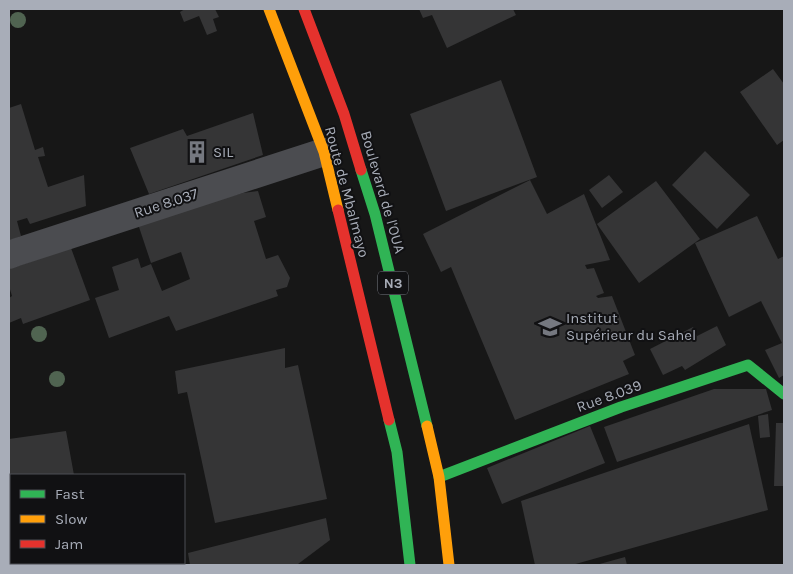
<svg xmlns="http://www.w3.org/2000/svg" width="793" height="574" font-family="Karla,sans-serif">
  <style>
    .building { fill: #353536 }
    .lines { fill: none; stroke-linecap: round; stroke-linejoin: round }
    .street { stroke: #4b4c50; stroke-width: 28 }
    .fast { stroke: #30b455; stroke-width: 11 }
    .slow { stroke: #ff9f0a; stroke-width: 11 }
    .jam { stroke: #e5322d; stroke-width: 11 }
    .tree { fill: #506451 }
    .labels { text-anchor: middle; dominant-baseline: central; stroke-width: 4; stroke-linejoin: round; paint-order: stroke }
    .shield { fill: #111113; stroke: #7b7e86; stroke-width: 1 }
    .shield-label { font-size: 14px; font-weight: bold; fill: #a8adb8 }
    .poi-label { font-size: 15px; fill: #a8adb8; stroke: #111113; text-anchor: start }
    .street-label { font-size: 15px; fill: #a8adb8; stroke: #111113 }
  </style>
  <rect width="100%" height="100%" fill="#171717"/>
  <path class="building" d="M 185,9 L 215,9 L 219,17 L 213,19 L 217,31 L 207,35 L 199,16 L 184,22 L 180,12 Z
    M 419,9 L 513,9 L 516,15 L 447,48 L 432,15 L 423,18 Z
    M 773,69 L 784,84 L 784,140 L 777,145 L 740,92 Z
    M 501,80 L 537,177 L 446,211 L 410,114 Z
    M 21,104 L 35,150 L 43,147 L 45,156 L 38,157 L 48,187 L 84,175 L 86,206 L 30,224 L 27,218 L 17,221 L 21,236 L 9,241 L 9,108 Z
    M 253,113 L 263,155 L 149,194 L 130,148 L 183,129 L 187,136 Z
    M 705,151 L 750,195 L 717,229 L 672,185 Z
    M 609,175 L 623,192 L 602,208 L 589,190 Z
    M 530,180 L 547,214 L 584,194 L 610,260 L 585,265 L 587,269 L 594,268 L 604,293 L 596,296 L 598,298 L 612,296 L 635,355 L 623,361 L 629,374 L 515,420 L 451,267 L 441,272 L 423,234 Z
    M 656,181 L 700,239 L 639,283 L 597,224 Z
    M 258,191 L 266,217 L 254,221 L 266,259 L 278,255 L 290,278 L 287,287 L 276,290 L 278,296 L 176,331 L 169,316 L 109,338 L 95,298 L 119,290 L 112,267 L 138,258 L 141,268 L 151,264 L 162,291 L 190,279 L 181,252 L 151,263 L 137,221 L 243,193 Z
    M 757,216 L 778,259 L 784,256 L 784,375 L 779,378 L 765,350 L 782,343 L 761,301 L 729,317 L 695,243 Z
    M 71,248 L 90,300 L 23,324 L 21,318 L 9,323 L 9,298 L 12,296 L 9,286 L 9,269 Z
    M 717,326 L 726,345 L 685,370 L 682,366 L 663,375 L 650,349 L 693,327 L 697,336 Z
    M 285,348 L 285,368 L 298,365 L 327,499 L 215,523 L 187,392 L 178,394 L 175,371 Z
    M 714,389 L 766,389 L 772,410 L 617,462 L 604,427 Z
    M 768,414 L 770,437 L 760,438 L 758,416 Z
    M 776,423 L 784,423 L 784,486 L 774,486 Z
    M 749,424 L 768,510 L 572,565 L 535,565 L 521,501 Z
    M 590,426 L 605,463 L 502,504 L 487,468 Z
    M 66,431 L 74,475 L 11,475 L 11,494 L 9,494 L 9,439 Z
    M 326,518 L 330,540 L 298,564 L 298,565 L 190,565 L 188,553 Z
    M 625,557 L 627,565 L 596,565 Z"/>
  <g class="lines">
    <path class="street" d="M 9,255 L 17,252 L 324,152"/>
    <path class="fast" d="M 361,170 L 375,214 L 427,426
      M 389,420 L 397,452 L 410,565
      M 439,477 L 621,407 L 748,365 L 784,394"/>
    <path class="slow" d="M 269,9 L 324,152 L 338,210
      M 427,426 L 439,477 L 449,565"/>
    <path class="jam" d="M 304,9 L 344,114 L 361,170
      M 338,210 L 389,420"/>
  </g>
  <g class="tree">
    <circle cx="18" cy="20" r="8"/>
    <circle cx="39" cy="334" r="8"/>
    <circle cx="57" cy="379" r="8"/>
  </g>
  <defs>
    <symbol id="building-bare" viewBox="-9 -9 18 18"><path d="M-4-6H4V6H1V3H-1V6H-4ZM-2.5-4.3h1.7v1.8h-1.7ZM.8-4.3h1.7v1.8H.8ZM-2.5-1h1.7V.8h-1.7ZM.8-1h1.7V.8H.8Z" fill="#757880" stroke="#111113" stroke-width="2.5" paint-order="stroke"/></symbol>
    <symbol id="school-bare" viewBox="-9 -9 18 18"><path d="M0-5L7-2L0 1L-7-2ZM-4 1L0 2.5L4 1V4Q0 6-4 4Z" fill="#757880" stroke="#111113" stroke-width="2.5" paint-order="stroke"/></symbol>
  </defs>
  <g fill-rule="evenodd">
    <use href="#building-bare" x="181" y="136" width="32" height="32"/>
    <use href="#school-bare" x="534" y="311" width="32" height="32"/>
  </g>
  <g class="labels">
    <rect class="shield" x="378" y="271.5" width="30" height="23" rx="4"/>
    <g class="shield-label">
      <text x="393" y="283">N3</text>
    </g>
    <g class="poi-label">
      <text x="213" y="152">SIL</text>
      <text x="566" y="318">Institut<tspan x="566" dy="17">Supérieur du Sahel</tspan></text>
    </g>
    <g class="street-label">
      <text transform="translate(347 192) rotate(75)">Route de Mbalmayo</text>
      <text transform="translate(383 192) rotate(74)">Boulevard de l'OUA</text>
      <text transform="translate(166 203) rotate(-18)">Rue 8.037</text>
      <text transform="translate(609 396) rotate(-20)">Rue 8.039</text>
    </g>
  </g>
  <rect width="793" height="574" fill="none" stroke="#a8adb8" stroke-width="20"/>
  <rect x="10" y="474" width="175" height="90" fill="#111113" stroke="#4d4f55"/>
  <rect x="20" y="490" width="25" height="8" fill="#30b455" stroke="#4d4f55"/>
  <text x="55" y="499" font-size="15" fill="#a8adb8">Fast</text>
  <rect x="20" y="515" width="25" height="8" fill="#ff9f0a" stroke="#4d4f55"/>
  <text x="55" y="524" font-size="15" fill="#a8adb8">Slow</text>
  <rect x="20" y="540" width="25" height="8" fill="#e5322d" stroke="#4d4f55"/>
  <text x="55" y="549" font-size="15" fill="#a8adb8">Jam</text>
</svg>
